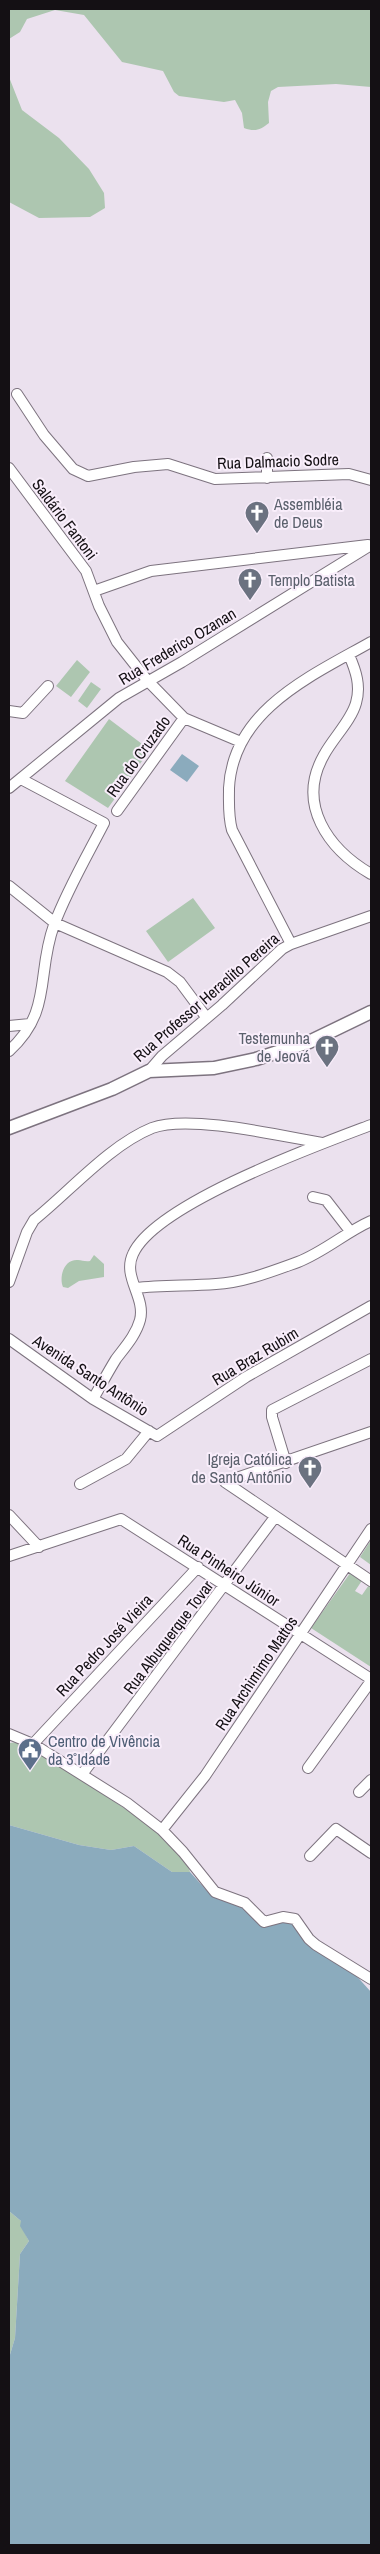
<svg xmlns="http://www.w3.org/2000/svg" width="380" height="2554" font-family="'Archivo Narrow',sans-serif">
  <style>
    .green { fill: #adc6b0 }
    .water { fill: #8babbd }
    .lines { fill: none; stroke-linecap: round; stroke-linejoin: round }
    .minor-casing { stroke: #7d737f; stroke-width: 12 }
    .major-casing { stroke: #7d737f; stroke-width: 15 }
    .minor { stroke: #fff; stroke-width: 10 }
    .major { stroke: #fff; stroke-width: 12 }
    .labels { text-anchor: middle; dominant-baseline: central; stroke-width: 4; stroke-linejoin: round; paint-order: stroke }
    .street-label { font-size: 16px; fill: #141014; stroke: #f9eefb }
    .worship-label { font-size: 16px; fill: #5b616d; stroke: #f9eefb; text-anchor: start }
    .service-label { font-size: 16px; fill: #4e5e75; stroke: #f9eefb; text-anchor: start }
  </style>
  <rect width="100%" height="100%" fill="#ebe1ee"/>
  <path class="green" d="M 9,9 L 371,9 L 371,87 L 336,84 L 278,87 L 271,91 L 268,102 L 269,123 C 260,130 255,132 244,128 L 242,113 L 235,100 L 224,102 L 179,96 L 174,92 L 163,71 L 122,62 L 84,15 L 55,10 L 27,19 L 20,32 L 9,39 Z
    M 9,77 L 22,110 L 59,138 L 89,169 L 104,193 L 105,208 L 90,217 L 39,218 L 9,202 Z
    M 77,660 L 90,672 L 71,697 L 56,686 Z
    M 91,682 L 101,689 L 87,708 L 78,701 Z
    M 109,719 L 150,750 L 108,808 L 65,781 Z
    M 193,898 L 215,928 L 168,962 L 146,931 Z
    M 94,1255 L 104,1264 L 104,1277 L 79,1281 L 68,1288 L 63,1287 C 59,1278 63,1259 78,1260 C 82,1260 85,1262 90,1261 Z
    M 371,1540 L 371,1565 L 360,1557 Z
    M 353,1569 L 365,1576 L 355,1591 L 362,1595 L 371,1582 L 371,1667 L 311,1628 Z
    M 19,1742 L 34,1747 L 158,1831 L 188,1865 L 190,1872 L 172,1872 L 134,1846 L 111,1850 L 79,1845 L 9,1825 L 9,1743 Z
    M 9,2211 L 21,2221 L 21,2226 L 29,2241 L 20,2254 L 15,2338 L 9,2358 Z"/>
  <path class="water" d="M 182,754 L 199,766 L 187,782 L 170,770 Z
    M 9,1825 L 79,1845 L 111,1850 L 134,1846 L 172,1872 L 190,1872 L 208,1892 L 245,1906 L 266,1925 L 290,1920 L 353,1972 L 371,1992 L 371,2545 L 9,2545 L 9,2358 L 15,2338 L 20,2254 L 29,2241 L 20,2226 L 21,2221 L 9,2211 Z"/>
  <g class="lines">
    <defs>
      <path id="minor" d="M 17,394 L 44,435 L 73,469 L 88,476 L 134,467 L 168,464 L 215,479 L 349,474 L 371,480
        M 267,458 L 267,478
        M 9,468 L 86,571 L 99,606 L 117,642 L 147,680 L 184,718 L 241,742
        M 94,591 L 151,571 L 368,545
        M 349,655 C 356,671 361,686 356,703 C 351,721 333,738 324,755 C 296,804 328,849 371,874
        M 9,711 L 23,713 L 48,686
        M 9,788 L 119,698 L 182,662 L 371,545
        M 117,811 L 184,718
        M 9,886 L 55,923 L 167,972 L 180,982 L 206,1017
        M 291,944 L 232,830 C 228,816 229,803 229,788 C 233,710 311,676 371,642
        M 9,1026 L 30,1024
        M 9,1051 C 53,1011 36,974 54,925 C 67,890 87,856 104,823 L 21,779
        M 149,1071 L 162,1056 L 222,1005 L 282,949 L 291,944 L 371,916
        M 313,1197 L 326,1200 L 350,1231
        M 9,1282 L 27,1232 L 34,1220 C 70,1191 110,1145 152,1128 C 189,1114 281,1136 322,1143
        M 135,1288 C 162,1285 189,1286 216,1284 C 243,1283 273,1271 298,1262 C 324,1252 346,1232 371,1221
        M 9,1339 L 93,1399 L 157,1436 L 246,1377 L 371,1306
        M 93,1399 C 101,1385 108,1372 116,1359 C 125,1347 136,1335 140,1320 C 146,1297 122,1277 133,1254 C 155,1204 318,1145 371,1125
        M 286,1463 L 272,1417 L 272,1410 L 371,1359
        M 225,1482 L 371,1581
        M 225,1482 L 371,1432
        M 80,1484 L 126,1459 L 149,1431
        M 9,1515 L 39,1547
        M 9,1556 L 121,1519 L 371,1679
        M 9,1734 L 33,1744 L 127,1803 L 162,1830 L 183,1852 L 215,1892 L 245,1903 L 264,1922 L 283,1917 L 295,1919 L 309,1939 L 316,1945 L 371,1979
        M 33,1744 L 198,1567
        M 308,1768 L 371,1681
        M 83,1773 L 275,1517
        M 359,1792 L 371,1780
        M 162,1830 L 205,1776 L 371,1529
        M 310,1856 L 336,1829 L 371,1853"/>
      <path id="major" d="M 9,1128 L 112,1089 L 149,1071 L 214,1068 L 256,1059 L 309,1042 L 371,1012"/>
    </defs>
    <use href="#minor" class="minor-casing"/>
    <use href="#major" class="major-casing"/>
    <use href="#minor" class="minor"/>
    <use href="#major" class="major"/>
  </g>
  <defs>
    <symbol id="church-pin" viewBox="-11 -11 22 30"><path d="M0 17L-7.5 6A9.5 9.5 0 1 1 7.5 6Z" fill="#6b7280" stroke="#f9eefb"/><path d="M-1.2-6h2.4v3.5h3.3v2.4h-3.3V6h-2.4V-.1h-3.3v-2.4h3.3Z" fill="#fff"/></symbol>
    <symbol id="civic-pin" viewBox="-11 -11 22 30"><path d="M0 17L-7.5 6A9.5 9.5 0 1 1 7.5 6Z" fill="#5c6f8a" stroke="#f9eefb"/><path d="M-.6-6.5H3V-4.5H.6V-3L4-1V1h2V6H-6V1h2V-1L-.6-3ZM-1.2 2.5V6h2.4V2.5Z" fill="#fff"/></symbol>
  </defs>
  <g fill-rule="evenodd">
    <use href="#church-pin" x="243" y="499" width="28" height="38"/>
    <use href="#church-pin" x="236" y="566" width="28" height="38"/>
    <use href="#church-pin" x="313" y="1033" width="28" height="38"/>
    <use href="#church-pin" x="296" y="1454" width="28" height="38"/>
    <use href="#civic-pin" x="16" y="1736" width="28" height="38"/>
  </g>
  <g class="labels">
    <g class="street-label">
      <text transform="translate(278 461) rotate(-2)">Rua Dalmacio Sodre</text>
      <text transform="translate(65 519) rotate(53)">Saldário Fantoni</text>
      <text transform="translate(177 646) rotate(-31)">Rua Frederico Ozanan</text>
      <text transform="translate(138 756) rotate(-54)">Rua do Cruzado</text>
      <text transform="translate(206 997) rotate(-41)">Rua Professor Heraclito Pereira</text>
      <text transform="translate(255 1356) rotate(-31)">Rua Braz Rubim</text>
      <text transform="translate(91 1375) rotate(33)">Avenida Santo Antônio</text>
      <text transform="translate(229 1570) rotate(33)">Rua Pinheiro Júnior</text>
      <text transform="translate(168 1637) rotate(-53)">Rua Albuquerque Tovar</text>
      <text transform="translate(104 1645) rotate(-47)">Rua Pedro José Vieira</text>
      <text transform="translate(256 1673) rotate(-56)">Rua Archimimo Mattos</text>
    </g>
    <g class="worship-label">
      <text x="274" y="504">Assembléia<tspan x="274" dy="18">de Deus</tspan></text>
      <text x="268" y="580">Templo Batista</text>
      <text x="310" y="1038" text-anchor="end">Testemunha<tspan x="310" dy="18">de Jeová</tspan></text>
      <text x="292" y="1459" text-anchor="end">Igreja Católica<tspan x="292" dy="18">de Santo Antônio</tspan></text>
    </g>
    <g class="service-label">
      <text x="48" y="1741">Centro de Vivência<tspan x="48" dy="18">da 3˚ Idade</tspan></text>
    </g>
  </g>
  <rect width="380" height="2554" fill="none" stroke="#141014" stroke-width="20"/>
</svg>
